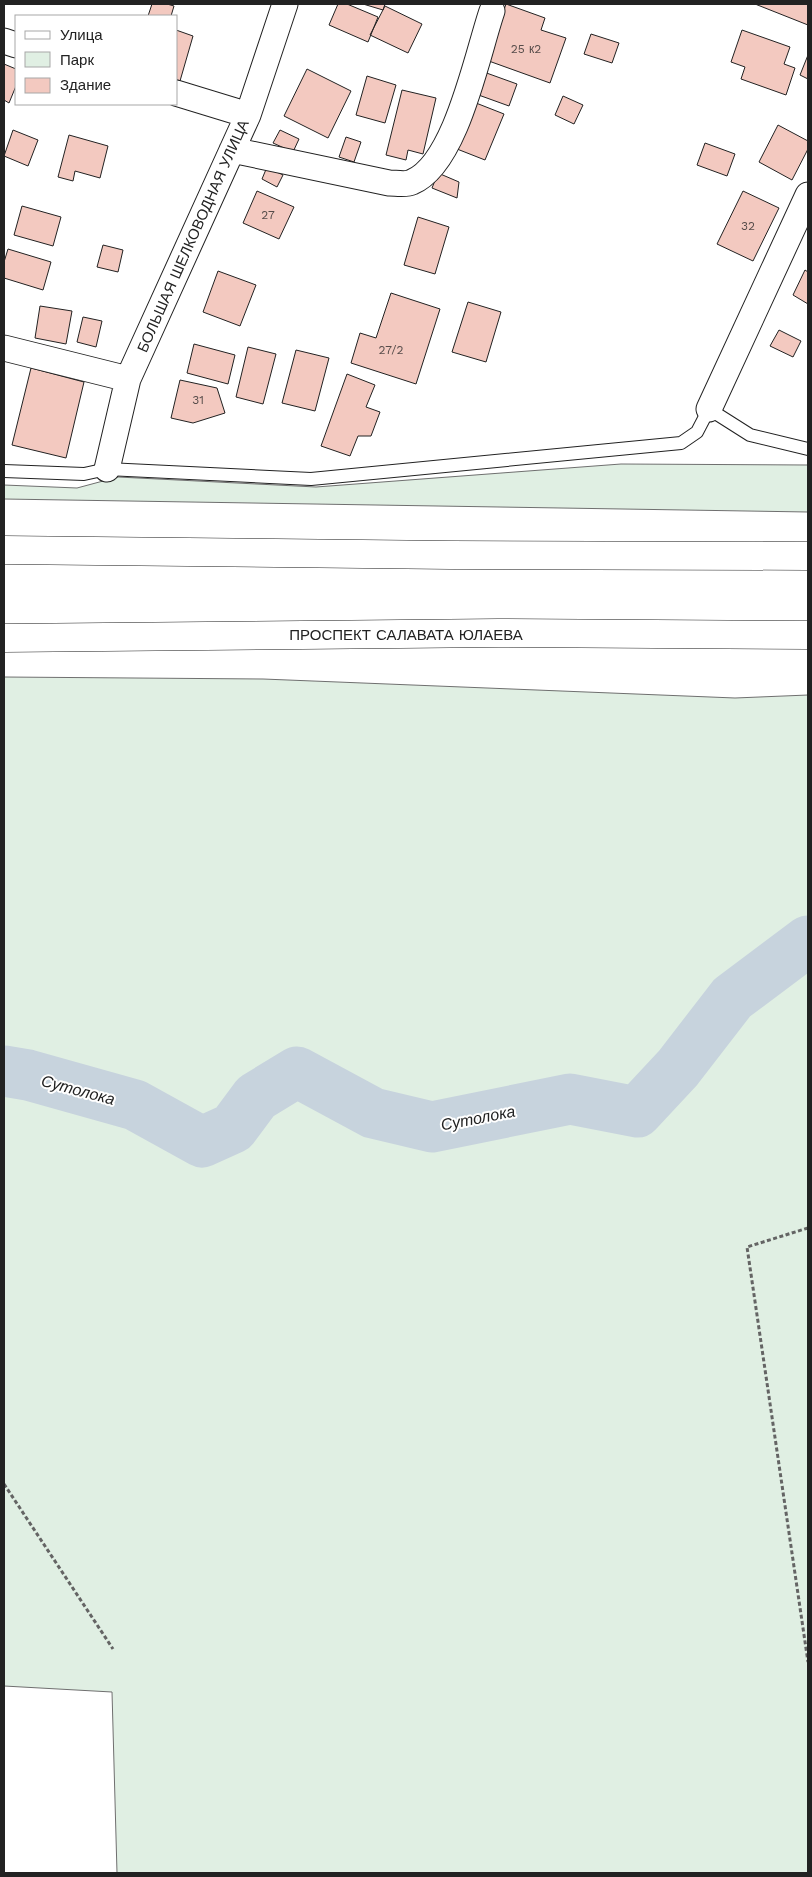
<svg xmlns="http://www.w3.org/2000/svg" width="812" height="1877" font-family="'Work Sans',sans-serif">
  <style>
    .green { fill: #e0efe3; stroke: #6f6f6f }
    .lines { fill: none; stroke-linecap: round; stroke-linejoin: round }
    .river { stroke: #c7d3dd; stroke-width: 51 }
    .building { fill: #f3c9c0; stroke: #222 }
    .lane-casing { stroke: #222; stroke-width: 14 }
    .street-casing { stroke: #222; stroke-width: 27 }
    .primary-casing { stroke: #222; stroke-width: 29 }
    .path { stroke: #646464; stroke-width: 3; stroke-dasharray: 4 2.5; stroke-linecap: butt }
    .lane { stroke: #fff; stroke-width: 12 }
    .street { stroke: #fff; stroke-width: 25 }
    .primary { stroke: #fff; stroke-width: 28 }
    .labels { text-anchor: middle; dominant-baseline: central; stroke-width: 4; stroke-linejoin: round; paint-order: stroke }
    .number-label { font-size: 12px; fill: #564c4a }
    .street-label { font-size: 15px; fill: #222; stroke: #fff }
    .water-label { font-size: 16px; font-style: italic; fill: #222; stroke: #fff }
  </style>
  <rect width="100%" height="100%" fill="#fff"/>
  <path class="green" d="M 621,464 L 808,465 L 808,512 L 4,499 L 4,485 L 77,488 L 118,477 L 316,487 Z
    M 4,677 L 263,679 L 735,698 L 808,695 L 808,1873 L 117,1873 L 112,1692 L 4,1686 Z"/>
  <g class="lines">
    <path class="river" d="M 4,1071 L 28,1075 L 135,1105 L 202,1142 L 233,1128 L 256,1097 L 297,1072 L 373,1113 L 432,1127 L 570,1099 L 637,1112 L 678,1068 L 732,998 L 808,941"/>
  </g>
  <path class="building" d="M 152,4 L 167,4 L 174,6 L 171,16 L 148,16 Z
    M 338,4 L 347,4 L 378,17 L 368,42 L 329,25 Z
    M 363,4 L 385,4 L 383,10 Z
    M 506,4 L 545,18 L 541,30 L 566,38 L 550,83 L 486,60 Z
    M 755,4 L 808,4 L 808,25 Z
    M 385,6 L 422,24 L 408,53 L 370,35 Z
    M 176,30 L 193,36 L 180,81 L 176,79 Z
    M 742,30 L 790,47 L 784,64 L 795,68 L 786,95 L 741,79 L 745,67 L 731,62 Z
    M 591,34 L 619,43 L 612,63 L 584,54 Z
    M 808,55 L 808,79 L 800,75 Z
    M 4,64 L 16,69 L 16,86 L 9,103 L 4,100 Z
    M 307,69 L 351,91 L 328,138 L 284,116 Z
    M 481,71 L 517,84 L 509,106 L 473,93 Z
    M 367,76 L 396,85 L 385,123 L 356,115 Z
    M 402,90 L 436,98 L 423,154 L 408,150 L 406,160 L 386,155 Z
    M 563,96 L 583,105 L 574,124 L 555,115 Z
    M 476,103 L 504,114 L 485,160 L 457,149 Z
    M 778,125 L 808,141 L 808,149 L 792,180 L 759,162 Z
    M 13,130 L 38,140 L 28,166 L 4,156 Z
    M 280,130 L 299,139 L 293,152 L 273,143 Z
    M 69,135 L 108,146 L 100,178 L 75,171 L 73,181 L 58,177 Z
    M 346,137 L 361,142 L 354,162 L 339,157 Z
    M 705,143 L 735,154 L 727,176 L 697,165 Z
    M 267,167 L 283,175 L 277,187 L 262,179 Z
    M 438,173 L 459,182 L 457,198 L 432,188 Z
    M 257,191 L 294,207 L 279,239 L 243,223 Z
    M 743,191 L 779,208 L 753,261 L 717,244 Z
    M 22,206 L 61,217 L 53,246 L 14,235 Z
    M 418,217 L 449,227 L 435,274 L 404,265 Z
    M 103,245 L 123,250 L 118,272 L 97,267 Z
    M 8,249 L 51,262 L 43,290 L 4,278 L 4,262 Z
    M 805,270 L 808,272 L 808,304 L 793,295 Z
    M 218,271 L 256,285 L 240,326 L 203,312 Z
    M 391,293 L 440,309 L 416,384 L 351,363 L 360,333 L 376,338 Z
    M 468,302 L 501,312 L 486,362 L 452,352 Z
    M 40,306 L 72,311 L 66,344 L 35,338 Z
    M 83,317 L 102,321 L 96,347 L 77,342 Z
    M 779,330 L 801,341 L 793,357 L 770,346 Z
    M 194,344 L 235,355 L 228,384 L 187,373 Z
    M 248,347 L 276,354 L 263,404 L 236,397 Z
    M 296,350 L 329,358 L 315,411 L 282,403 Z
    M 31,368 L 84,382 L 66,458 L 12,445 Z
    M 347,374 L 375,385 L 366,407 L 380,412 L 371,436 L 358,436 L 350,456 L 321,446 Z
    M 180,380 L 217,388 L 225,413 L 193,423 L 171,418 Z"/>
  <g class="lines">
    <defs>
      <path id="lane" d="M 4,471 L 84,474 L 107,469 L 311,479 L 681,443 L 697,432 L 709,409 L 750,435 L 808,449"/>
      <path id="street" d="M 4,41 L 16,45
        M 176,93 L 248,115
        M 232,150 L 389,183 C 396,183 406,185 412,182 C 456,164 477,55 492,11
        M 4,348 L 128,379
        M 709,409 L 808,195
        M 107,469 L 128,379 L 248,115 L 285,4"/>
      <path id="primary" d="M 4,550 L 450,555 L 808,556
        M 4,638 L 498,633 L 808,635"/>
    </defs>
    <use href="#lane" class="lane-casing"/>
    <use href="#street" class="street-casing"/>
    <use href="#primary" class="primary-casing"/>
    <path class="path" d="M 808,1228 L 747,1247 L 808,1662
      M 4,1484 L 113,1649"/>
    <use href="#lane" class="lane"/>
    <use href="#street" class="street"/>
    <use href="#primary" class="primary"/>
  </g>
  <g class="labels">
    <g class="number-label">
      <text x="526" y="49">25 к2</text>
      <text x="268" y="215">27</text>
      <text x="748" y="226">32</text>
      <text x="391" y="350">27/2</text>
      <text x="198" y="400">31</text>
    </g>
    <g class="street-label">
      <text transform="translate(193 236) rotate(-66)">БОЛЬШАЯ ШЕЛКОВОДНАЯ УЛИЦА</text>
      <text x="406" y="635">ПРОСПЕКТ САЛАВАТА ЮЛАЕВА</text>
    </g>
    <g class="water-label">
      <text transform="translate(78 1090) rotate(15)">Сутолока</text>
      <text transform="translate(478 1118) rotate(-11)">Сутолока</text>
    </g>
  </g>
  <rect width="812" height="1877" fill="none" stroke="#222222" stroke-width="10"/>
  <rect x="15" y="15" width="162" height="90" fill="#ffffff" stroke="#a7a7a7"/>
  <rect x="25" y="31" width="25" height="8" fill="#ffffff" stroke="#a7a7a7"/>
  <text x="60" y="40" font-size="15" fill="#222222">Улица</text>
  <rect x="25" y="52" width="25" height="15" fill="#e0efe3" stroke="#a7a7a7"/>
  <text x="60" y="65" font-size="15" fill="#222222">Парк</text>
  <rect x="25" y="78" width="25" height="15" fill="#f3c9c0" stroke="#a7a7a7"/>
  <text x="60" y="90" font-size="15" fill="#222222">Здание</text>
</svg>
